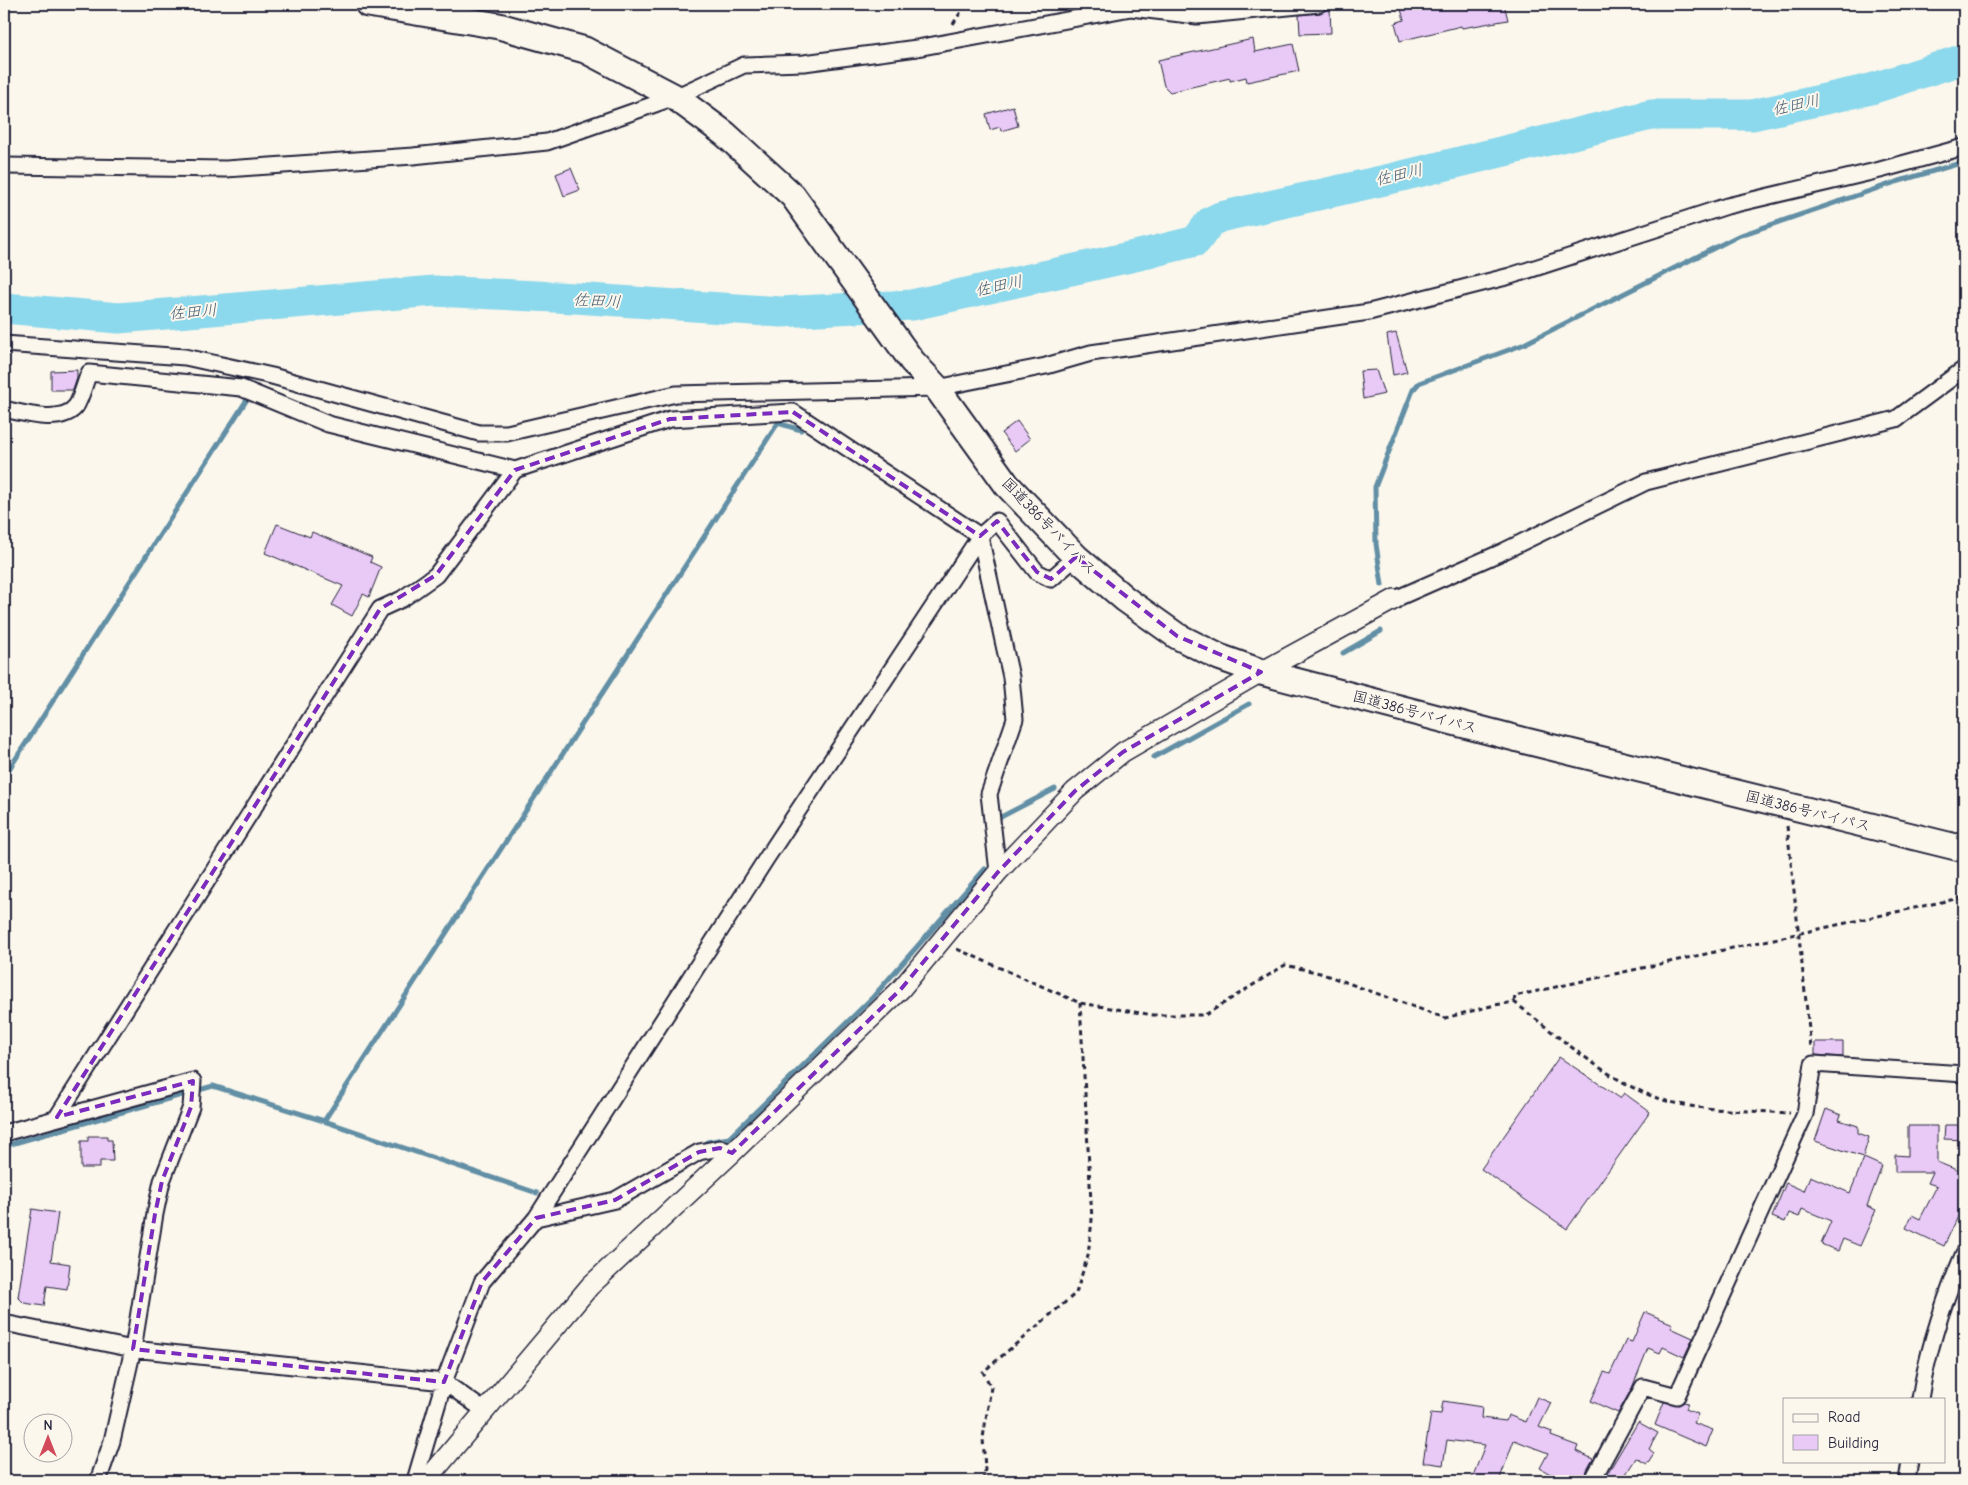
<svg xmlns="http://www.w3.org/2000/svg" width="1968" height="1485" font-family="'Comic Neue','Klee One',sans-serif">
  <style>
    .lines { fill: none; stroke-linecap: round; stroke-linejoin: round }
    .stream { stroke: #628fa5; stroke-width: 5 }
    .river { stroke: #8cd8ec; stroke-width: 31 }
    .building { fill: #e9c9f6; stroke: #22223b }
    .minor-casing { stroke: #22223b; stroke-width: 19 }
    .tertiary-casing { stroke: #22223b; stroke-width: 22 }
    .trunk-casing { stroke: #22223b; stroke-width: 29 }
    .path { stroke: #22223b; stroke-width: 3; stroke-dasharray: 5 4; stroke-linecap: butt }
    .minor { stroke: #fbf7ec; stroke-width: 15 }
    .tertiary { stroke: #fbf7ec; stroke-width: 19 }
    .trunk { stroke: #fbf7ec; stroke-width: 25 }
    .marked { fill: none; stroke: #7b2cbf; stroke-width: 4; stroke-dasharray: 10 6; stroke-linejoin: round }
    .labels { text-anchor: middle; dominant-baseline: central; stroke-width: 4; stroke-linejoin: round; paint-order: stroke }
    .street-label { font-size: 15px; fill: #22223b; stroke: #fbf7ec }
    .water-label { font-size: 16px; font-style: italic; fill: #425970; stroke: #fbf7ec }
  </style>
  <rect width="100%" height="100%" fill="#fbf7ec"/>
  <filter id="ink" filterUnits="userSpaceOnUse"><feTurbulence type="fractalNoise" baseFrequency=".02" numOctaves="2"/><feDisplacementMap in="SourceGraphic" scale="10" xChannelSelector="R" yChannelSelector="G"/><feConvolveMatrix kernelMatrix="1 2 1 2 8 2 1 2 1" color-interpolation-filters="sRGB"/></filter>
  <g filter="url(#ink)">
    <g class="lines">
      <path class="stream" d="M 1382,585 L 1376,544 L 1375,487 L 1413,390 L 1419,383 L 1522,345 L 1738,236 L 1896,182 L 1964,162
        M 1343,653 L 1381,631
        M 1154,757 L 1249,704
        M 4,777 L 246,401
        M 997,823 L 997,819 L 1055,789
        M 324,1121 L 778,423 L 801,430
        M 4,1146 L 213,1086 L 324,1121 L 537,1193
        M 701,1146 L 707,1142 L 729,1138 L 873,997 L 985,869"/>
      <path class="river" d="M 4,308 L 119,318 L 434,291 L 575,298 L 781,312 L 912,305 L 1139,255 L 1196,241 L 1210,222 L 1220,217 L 1394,178 L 1651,115 L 1752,115 L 1871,89 L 1964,59"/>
    </g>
    <path class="building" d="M 1423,4 L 1427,4 L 1428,8 L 1450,4 L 1451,8 L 1478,4 L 1504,4 L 1508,20 L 1462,28 L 1461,26 L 1400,41 L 1395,23 L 1404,20 L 1401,9 Z
      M 1326,9 L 1330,9 L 1331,33 L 1300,34 L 1299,15 L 1320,13 Z
      M 1253,39 L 1255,52 L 1293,44 L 1299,71 L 1247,82 L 1246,77 L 1230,81 L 1230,78 L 1170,92 L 1164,86 L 1158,60 Z
      M 1013,106 L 1018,126 L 1001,131 L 1000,127 L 990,130 L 986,114 Z
      M 571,168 L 580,190 L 564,196 L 556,174 Z
      M 1396,333 L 1407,372 L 1393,375 L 1387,335 Z
      M 77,370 L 77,378 L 73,390 L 51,390 L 51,371 Z
      M 1376,370 L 1384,394 L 1363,399 L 1360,371 Z
      M 1017,421 L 1030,439 L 1015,451 L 1001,433 Z
      M 277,524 L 310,537 L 312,532 L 372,557 L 370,562 L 381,567 L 369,597 L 363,594 L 352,616 L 332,605 L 343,586 L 265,553 Z
      M 1815,1042 L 1843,1042 L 1843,1057 L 1815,1055 Z
      M 1559,1057 L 1620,1098 L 1624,1093 L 1650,1112 L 1567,1229 L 1481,1169 Z
      M 1826,1109 L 1841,1115 L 1839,1120 L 1858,1126 L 1858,1133 L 1869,1137 L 1863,1157 L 1815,1141 Z
      M 1945,1125 L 1964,1125 L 1964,1140 L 1944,1139 Z
      M 1908,1126 L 1937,1126 L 1937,1162 L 1964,1173 L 1964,1204 L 1944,1246 L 1906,1228 L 1912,1215 L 1920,1219 L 1937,1186 L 1928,1183 L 1933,1172 L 1895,1172 L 1895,1155 L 1908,1156 Z
      M 88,1136 L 107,1136 L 107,1140 L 112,1140 L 113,1161 L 100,1161 L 100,1168 L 81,1168 L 81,1141 L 88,1141 Z
      M 1864,1158 L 1882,1166 L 1867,1206 L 1876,1210 L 1860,1246 L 1843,1239 L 1838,1251 L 1821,1244 L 1831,1221 L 1802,1209 L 1799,1217 L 1789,1213 L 1785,1222 L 1772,1217 L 1786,1183 L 1804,1191 L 1810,1176 L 1850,1193 Z
      M 32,1209 L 58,1213 L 51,1261 L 70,1264 L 67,1289 L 47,1286 L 44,1306 L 24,1303 L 18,1297 Z
      M 1645,1312 L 1673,1324 L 1671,1328 L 1693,1338 L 1684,1357 L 1663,1347 L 1660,1353 L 1648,1348 L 1632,1388 L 1618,1413 L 1591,1401 L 1604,1372 L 1610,1374 L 1626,1340 L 1632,1342 Z
      M 1537,1397 L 1551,1403 L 1539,1427 L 1552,1432 L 1551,1436 L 1578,1446 L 1576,1451 L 1593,1459 L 1581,1481 L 1562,1481 L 1540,1468 L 1548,1453 L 1514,1440 L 1499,1481 L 1471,1481 L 1485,1445 L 1447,1440 L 1443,1465 L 1423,1462 L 1431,1413 L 1441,1414 L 1443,1401 L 1482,1407 L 1481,1418 L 1506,1421 L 1508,1415 L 1526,1422 Z
      M 1664,1402 L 1679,1405 L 1684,1402 L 1688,1403 L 1686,1409 L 1698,1414 L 1694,1423 L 1713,1430 L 1706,1447 L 1655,1425 Z
      M 1638,1422 L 1658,1433 L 1649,1449 L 1654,1453 L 1647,1464 L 1636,1458 L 1626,1474 L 1643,1481 L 1603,1481 Z"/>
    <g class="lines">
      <defs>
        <path id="minor" d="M 4,166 L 226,169 L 413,156 L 547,142 L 675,97 L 744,65 L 804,63 L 917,48 L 1131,8 L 1197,16 L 1319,4
          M 4,344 L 185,357 L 272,376 L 479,433 L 507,433 L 676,394 L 937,388 L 1046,366 L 1091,353 L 1369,312 L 1510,276 L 1727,206 L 1880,170 L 1964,147
          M 4,409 C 23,413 62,425 76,406 C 81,399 85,382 89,373 L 241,388 L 328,424 L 515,470 L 670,419 L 793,412 L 980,536 L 1011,677 L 1015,719 L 989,794 L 998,872
          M 1395,599 L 1502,552 L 1646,482 L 1896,419 L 1964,369
          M 57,1117 L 380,609 L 402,599 L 436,575 L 515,470
          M 4,1133 L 193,1081 L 191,1107 L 162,1181 L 155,1214 L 133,1349 L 112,1441 L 98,1481
          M 536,1218 L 615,1200 L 699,1152 L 720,1148 L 732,1153
          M 4,1323 L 133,1349 L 444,1382 L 416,1477 L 418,1481
          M 1920,1399 C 1928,1347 1944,1300 1964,1253
          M 485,1411 L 444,1382 L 482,1282 L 536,1218 L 766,859 L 980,536 L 997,521 L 1037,572 L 1051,579 L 1076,557
          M 1592,1481 L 1643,1387 L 1677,1396 L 1805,1114 L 1813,1064 L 1964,1074
          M 1907,1481 L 1910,1461"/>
        <path id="tertiary" d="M 426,1481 L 590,1286 L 732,1153 L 901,989 L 998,872 L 1075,791 L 1123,752 L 1261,672 L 1395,599"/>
        <path id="trunk" d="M 368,4 L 499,26 L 585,50 L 675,97 L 725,134 L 793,196 L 912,361 L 937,388 L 1007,485 L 1076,557 L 1125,599 L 1177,636 L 1219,657 L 1261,672 L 1526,741 L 1964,849"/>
      </defs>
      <use href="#minor" class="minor-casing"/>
      <use href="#tertiary" class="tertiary-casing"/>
      <use href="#trunk" class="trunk-casing"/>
      <path class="path" d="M 953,24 L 966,4
        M 1787,826 L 1811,1048
        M 957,949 L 1080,1003 L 1153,1015 L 1205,1015 L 1285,965 L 1320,973 L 1445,1018 L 1495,1005 L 1514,1002 C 1556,1034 1608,1081 1657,1098 C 1699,1112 1746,1110 1790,1113
        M 1514,1002 L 1515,996 L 1964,897
        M 983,1481 L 985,1469 L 983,1438 L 991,1387 L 983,1372 L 1076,1293 L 1088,1255 L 1092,1220 L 1080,1003"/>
      <use href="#minor" class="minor"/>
      <use href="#tertiary" class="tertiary"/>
      <use href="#trunk" class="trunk"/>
    </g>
  </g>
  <path class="marked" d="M 793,412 L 980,536 L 997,521 L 1037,572 L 1051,579 L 1076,557 L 1177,636 L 1261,672 L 1123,752 L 1075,791 L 998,872 L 901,989 L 732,1153 L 720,1148 L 699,1152 L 615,1200 L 536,1218 L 482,1282 L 444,1382 L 133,1349 L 155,1214 L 162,1181 L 191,1107 L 193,1081 L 57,1117 L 380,609 L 436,575 L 515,470 L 670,419 Z"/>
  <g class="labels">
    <g class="street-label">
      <text transform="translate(1049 526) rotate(46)">国道386号バイパス</text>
      <text transform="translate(1415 712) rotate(15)">国道386号バイパス</text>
      <text transform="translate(1808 811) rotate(14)">国道386号バイパス</text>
    </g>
    <g class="water-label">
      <text transform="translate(1796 105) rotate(-12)">佐田川</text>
      <text transform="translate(1399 175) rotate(-13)">佐田川</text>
      <text transform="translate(999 286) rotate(-12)">佐田川</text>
      <text transform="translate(597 301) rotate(3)">佐田川</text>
      <text transform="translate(193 312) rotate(-5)">佐田川</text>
    </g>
  </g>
  <rect width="1968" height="1485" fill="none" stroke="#fbf7ec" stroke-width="20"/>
  <rect x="10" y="10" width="1948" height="1465" fill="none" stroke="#22223b" stroke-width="2" filter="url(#ink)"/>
  <rect x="1783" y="1398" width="162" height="65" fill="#fbf7ec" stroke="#a4a2a5"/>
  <rect x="1793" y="1414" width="25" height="8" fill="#fbf7ec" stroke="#a4a2a5"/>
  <text x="1828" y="1422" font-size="15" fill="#22223b">Road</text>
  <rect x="1793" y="1435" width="25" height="15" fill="#e9c9f6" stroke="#a4a2a5"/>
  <text x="1828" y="1448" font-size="15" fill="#22223b">Building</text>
  <g transform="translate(48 1438)"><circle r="24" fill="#fbf7ec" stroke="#a4a2a5"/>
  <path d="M0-4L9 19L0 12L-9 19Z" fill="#d1495b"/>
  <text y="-8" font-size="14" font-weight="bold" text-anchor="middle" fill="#22223b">N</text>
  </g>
</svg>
